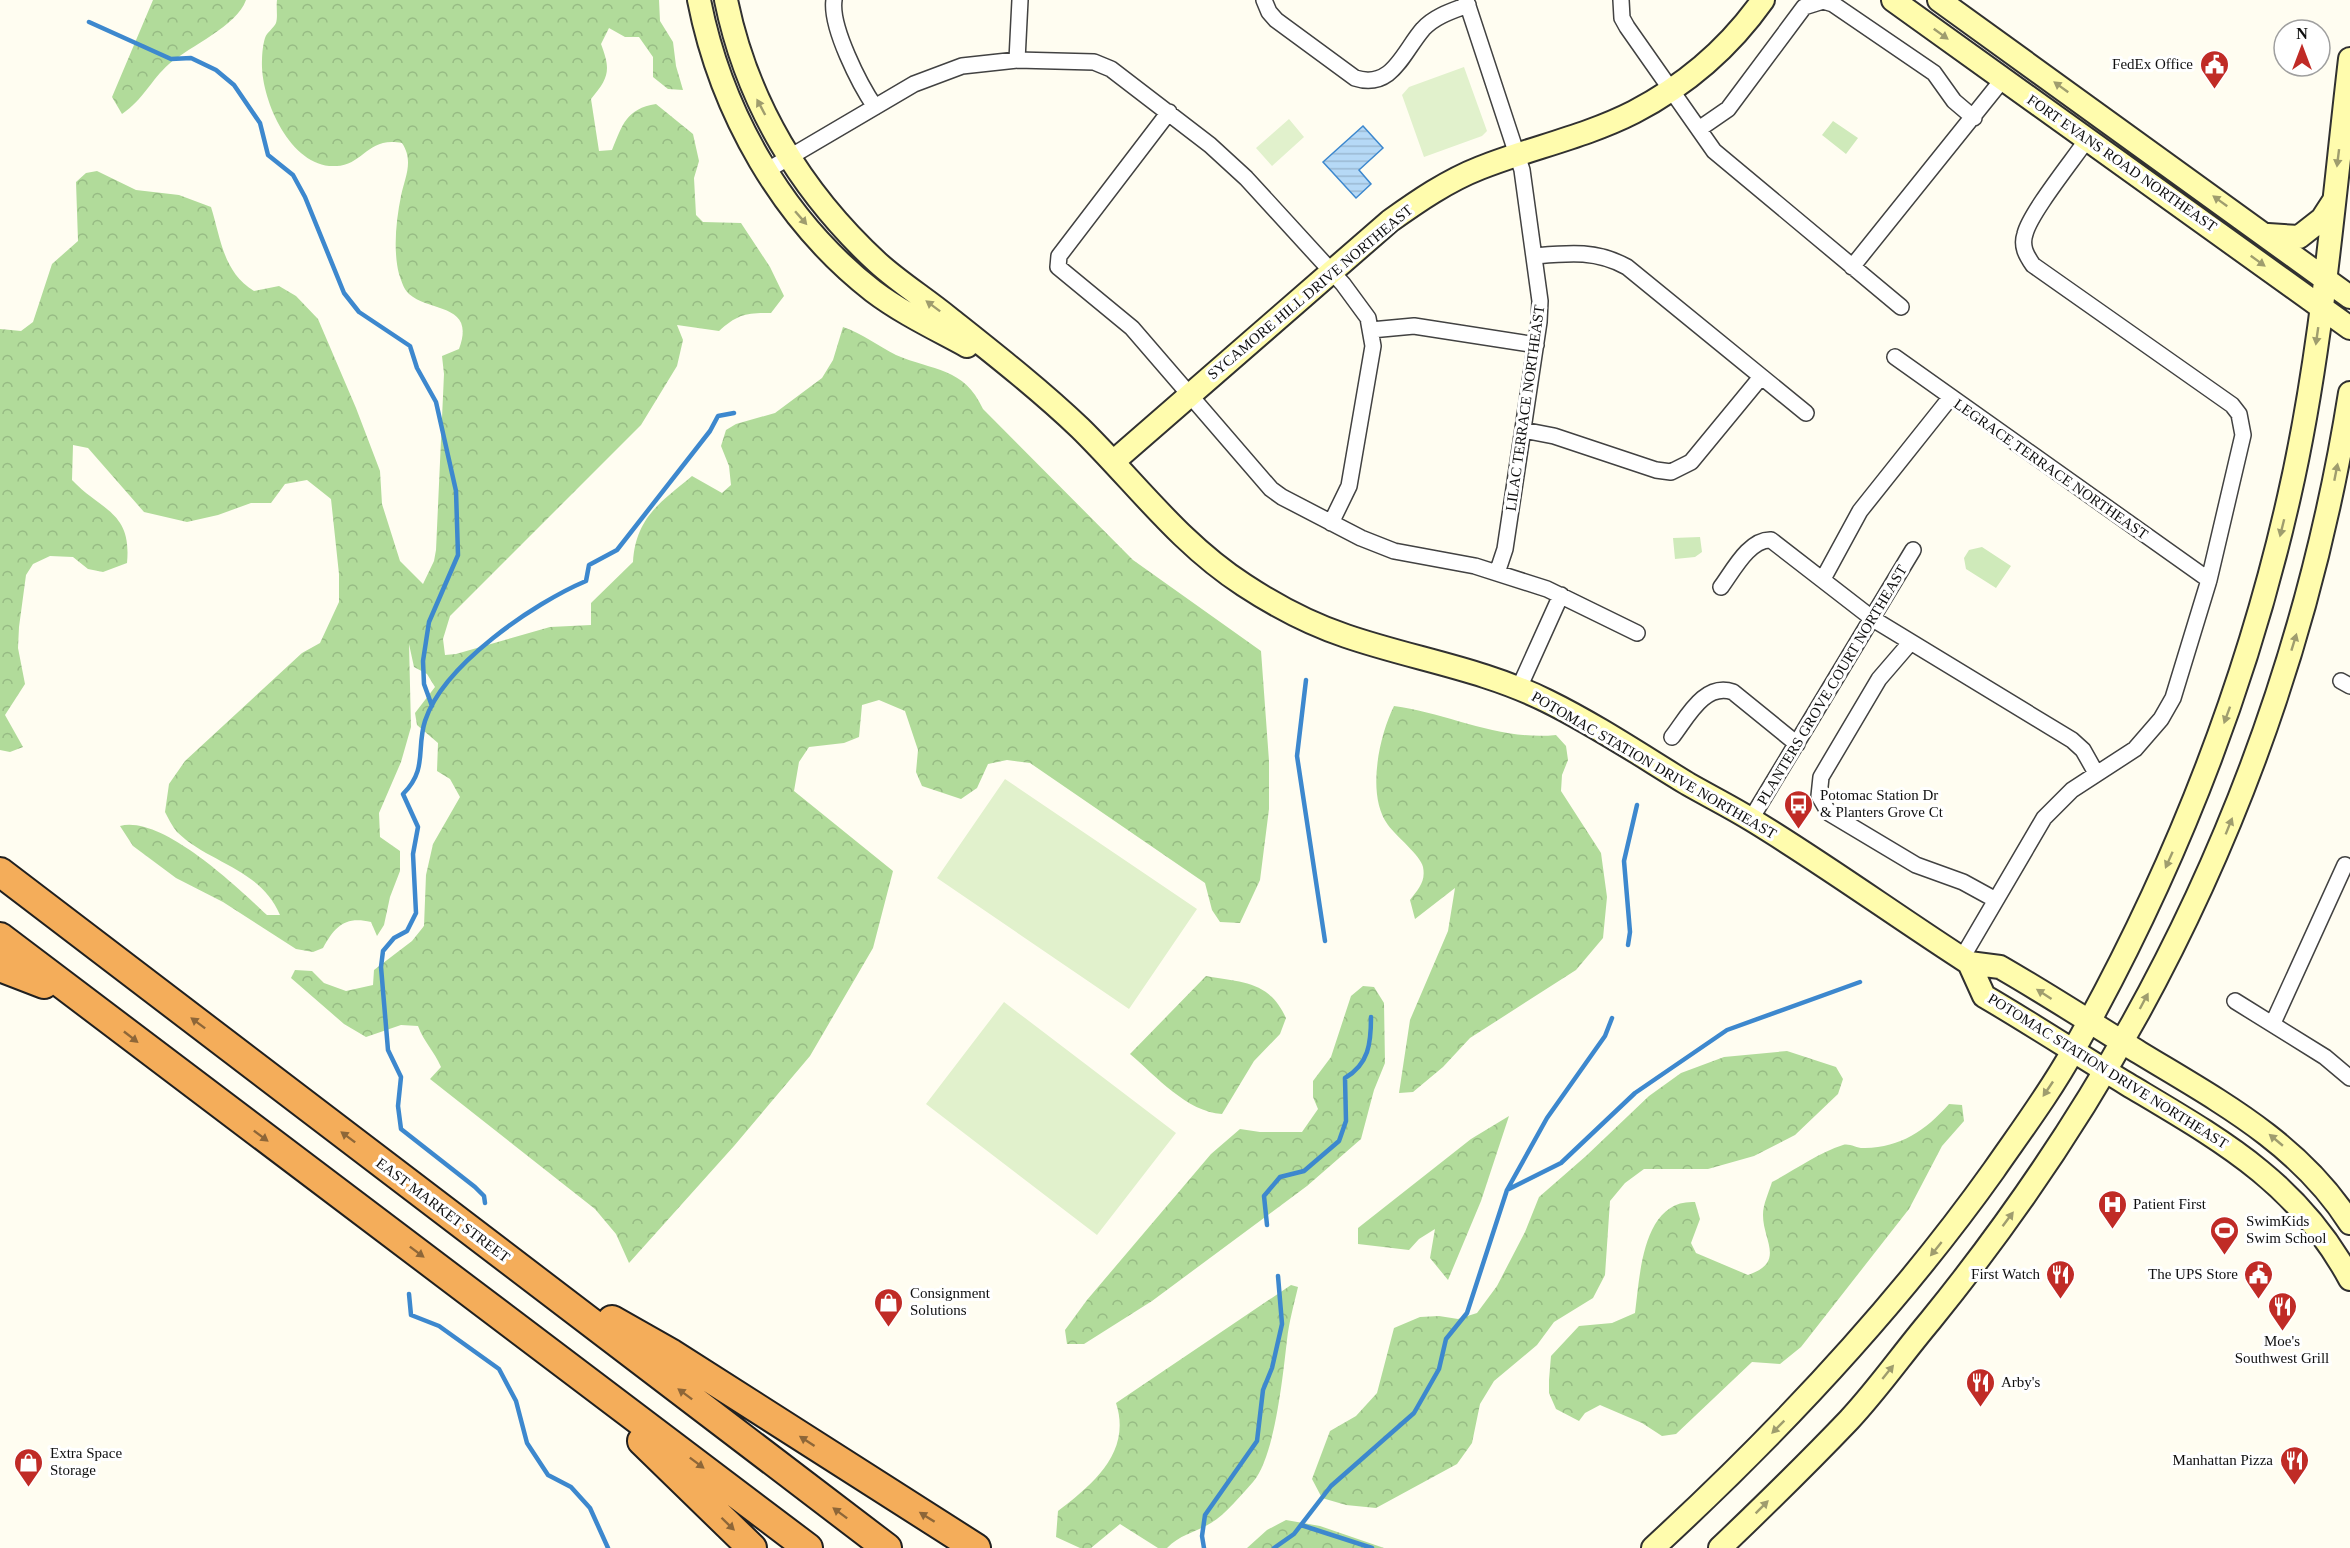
<svg xmlns="http://www.w3.org/2000/svg" width="2350" height="1548" font-family="Georgia,serif">
  <style>
    .forest { fill: url(#forest-crowns) }
    .park { fill: #cfeaba }
    .pitch { fill: #e1f1cc }
    .water { fill: url(#water-rules); stroke: #3d88ce; stroke-width: 1.5 }
    .lines { fill: none; stroke-linecap: round; stroke-linejoin: round }
    .stream { stroke: #3d88ce; stroke-width: 4.5 }
    .street-casing { stroke: #424242; stroke-width: 18 }
    .secondary-casing { stroke: #313131; stroke-width: 26 }
    .highway-casing { stroke: #202020; stroke-width: 32 }
    .street { stroke: #fff; stroke-width: 15 }
    .secondary { stroke: #fffcad; stroke-width: 22 }
    .highway { stroke: #f4ad5a; stroke-width: 28 }
    .oneway { fill: #9f9d6e }
    .oneway2 { fill: #8d6638 }
    .labels { text-anchor: middle; dominant-baseline: central; stroke-width: 6; stroke-linejoin: round; paint-order: stroke }
    .poi-label { font-size: 15px; fill: #0f0f0f; stroke: #fff; text-anchor: start }
    .street-label { font-size: 15px; fill: #0f0f0f; stroke: #fff }
  </style>
  <defs>
    <pattern id="forest-crowns" width="20" height="18" patternUnits="userSpaceOnUse" patternTransform="scale(1.5)"><rect width="20" height="18" fill="#b1db9a"/><path d="M2 6a3 3 0 1 1 6 0M12 15a3 3 0 1 1 6 0" fill="none" stroke="#97bb84"/></pattern>
    <pattern id="water-rules" width="6" height="5" patternUnits="userSpaceOnUse" patternTransform="scale(1.5)"><rect width="6" height="5" fill="#b6d9f6"/><path d="M0 2.5h6" fill="none" stroke="#9bb9d2"/></pattern>
  </defs>
  <rect width="100%" height="100%" fill="#fffdf1"/>
  <path class="forest" d="M 153,0 L 246,0 C 237,26 190,46 169,64 C 151,80 143,100 122,114 L 112,97 Z
    M 277,0 L 659,0 L 660,21 L 673,42 L 676,66 L 683,90 L 668,89 L 653,77 L 653,57 L 639,37 L 625,37 L 609,28 L 601,44 C 611,70 609,78 591,99 L 599,151 L 612,150 C 623,124 626,109 656,104 L 693,134 L 699,161 L 694,178 L 696,215 L 703,222 L 741,223 L 770,267 L 784,296 L 771,313 C 746,313 738,314 719,331 L 677,325 L 683,340 L 677,366 L 641,425 L 450,616 L 443,639 L 445,655 L 456,654 L 550,627 L 591,625 L 591,603 L 633,562 C 636,517 660,503 692,476 L 722,493 L 731,485 L 729,466 L 721,446 L 726,430 L 736,424 L 775,413 L 822,378 L 833,360 L 843,327 C 863,334 878,346 896,355 C 933,371 964,367 983,409 L 1133,560 L 1261,651 L 1269,761 L 1269,809 L 1260,880 L 1240,923 L 1220,922 L 1212,910 L 1205,883 L 1030,763 L 1007,760 L 988,764 L 977,788 L 961,799 L 922,786 L 916,772 L 918,750 L 905,711 L 879,700 L 862,705 L 859,737 L 844,743 L 809,747 L 799,762 L 794,791 L 893,871 L 873,948 L 810,1056 L 734,1146 L 629,1263 L 616,1234 L 595,1209 L 430,1079 L 441,1067 C 434,1051 424,1042 418,1026 L 401,1025 L 366,1037 L 344,1024 L 291,978 L 295,970 L 312,971 L 324,983 L 346,991 L 373,985 L 374,970 L 412,941 L 424,926 L 426,875 L 433,844 L 460,797 L 450,779 L 437,771 L 438,743 L 417,725 L 415,713 L 435,687 L 427,674 L 414,667 L 409,644 L 411,727 L 401,762 L 379,813 L 380,837 L 400,851 L 400,871 L 390,897 L 384,925 L 377,936 L 371,922 C 344,916 335,927 323,948 L 313,952 L 296,949 L 223,902 L 176,878 L 133,846 L 120,826 C 162,815 237,887 267,915 L 280,915 C 260,868 210,864 177,832 C 172,826 168,818 165,812 L 169,784 L 185,761 L 302,653 L 320,643 L 339,602 L 339,574 L 331,499 L 307,480 L 285,484 L 271,503 L 251,503 L 218,515 L 187,522 L 144,512 L 88,448 L 73,445 L 72,480 C 101,511 132,511 127,563 L 103,572 L 88,569 L 73,557 L 50,556 L 33,564 L 26,575 L 19,627 L 18,648 L 25,684 L 5,715 L 23,747 L 10,752 L 0,750 L 0,329 L 21,331 L 33,322 L 52,264 L 78,241 L 76,182 L 86,173 L 97,171 L 136,190 L 179,195 L 211,207 C 221,239 223,272 254,291 L 279,286 L 296,296 L 318,319 L 356,408 L 380,471 L 382,504 L 400,561 L 423,584 L 434,561 L 436,550 L 444,374 L 442,356 L 459,349 C 476,303 431,313 409,294 C 403,288 402,282 399,274 C 393,250 396,221 401,196 C 405,177 414,161 402,143 C 367,136 364,165 336,166 C 291,169 260,99 262,60 C 262,54 263,44 265,38 C 267,32 274,28 276,23 C 278,17 276,7 277,0 Z
    M 1394,706 C 1447,713 1500,741 1556,735 L 1566,746 L 1568,760 L 1562,775 L 1561,791 L 1601,853 L 1607,897 L 1603,938 L 1576,970 L 1470,1038 L 1443,1067 L 1413,1092 L 1399,1093 L 1410,1020 L 1448,931 L 1455,888 L 1415,919 L 1410,900 C 1418,889 1426,882 1423,867 C 1421,856 1396,836 1388,825 C 1366,796 1379,736 1394,706 Z
    M 1206,976 C 1243,983 1268,980 1286,1018 L 1280,1034 L 1254,1061 L 1222,1114 C 1187,1112 1156,1076 1130,1054 Z
    M 1363,986 L 1374,987 L 1384,1003 L 1385,1063 L 1374,1090 L 1361,1139 L 1307,1186 L 1152,1301 L 1084,1344 L 1067,1344 L 1065,1330 L 1087,1300 L 1211,1154 L 1240,1129 L 1260,1132 L 1302,1132 L 1318,1109 L 1313,1097 L 1313,1081 L 1331,1057 L 1351,996 Z
    M 1787,1051 L 1836,1067 L 1843,1079 L 1838,1094 L 1795,1135 L 1754,1156 L 1708,1169 L 1644,1169 L 1625,1183 L 1610,1201 L 1605,1275 L 1593,1298 L 1554,1322 L 1537,1345 L 1494,1381 L 1480,1404 L 1472,1443 L 1457,1464 L 1376,1508 L 1346,1505 L 1322,1498 L 1312,1479 L 1330,1431 L 1356,1416 L 1377,1393 L 1394,1328 L 1420,1317 L 1439,1316 L 1458,1319 L 1477,1313 L 1497,1286 L 1525,1232 L 1539,1197 L 1586,1156 L 1649,1096 L 1681,1073 L 1724,1057 Z
    M 1949,1104 L 1962,1105 L 1964,1121 L 1942,1146 L 1909,1209 L 1801,1347 L 1780,1364 L 1752,1362 L 1676,1434 L 1662,1436 L 1642,1423 L 1600,1405 L 1585,1413 L 1579,1421 L 1556,1409 L 1549,1393 L 1549,1380 L 1551,1356 L 1579,1326 L 1612,1323 L 1635,1313 C 1640,1276 1642,1199 1695,1202 L 1700,1219 L 1691,1243 L 1696,1253 L 1748,1275 C 1786,1262 1763,1241 1763,1215 C 1763,1204 1769,1192 1772,1182 C 1795,1170 1818,1153 1843,1145 C 1850,1143 1857,1149 1865,1148 C 1901,1147 1925,1131 1949,1104 Z
    M 1509,1116 L 1481,1201 L 1448,1280 L 1430,1258 L 1435,1229 L 1419,1239 L 1409,1250 L 1358,1244 L 1358,1228 L 1471,1139 Z
    M 1291,1285 L 1298,1287 C 1294,1304 1289,1322 1287,1340 C 1283,1374 1275,1457 1253,1482 C 1241,1495 1226,1514 1211,1523 C 1196,1532 1179,1535 1167,1548 L 1158,1548 L 1120,1524 L 1091,1548 L 1080,1548 L 1056,1537 L 1058,1511 C 1093,1484 1132,1452 1116,1403 Z
    M 1286,1520 L 1320,1526 L 1384,1548 L 1247,1548 L 1267,1530 Z"/>
  <path class="park" d="M 1833,121 L 1858,138 L 1846,154 L 1822,135 Z
    M 1700,537 L 1702,552 L 1695,557 L 1675,559 L 1673,538 Z
    M 1982,547 L 2011,566 L 1996,588 L 1966,569 L 1964,558 L 1969,550 Z"/>
  <path class="pitch" d="M 1464,67 L 1487,131 L 1482,136 L 1424,157 L 1402,95 L 1409,87 Z
    M 1289,119 L 1304,137 L 1272,166 L 1256,148 Z
    M 1005,779 L 1197,909 L 1129,1009 L 937,878 Z
    M 1004,1002 L 1176,1133 L 1097,1235 L 926,1104 Z"/>
  <path class="water" d="M 1363,126 L 1383,148 L 1359,170 L 1371,184 L 1356,198 L 1323,162 Z"/>
  <g class="lines">
    <path class="stream" d="M 89,22 L 171,59 L 191,58 L 216,70 L 234,85 L 260,123 L 268,155 L 293,175 L 305,197 L 344,293 L 359,312 L 410,346 L 417,368 L 436,402 L 456,491 L 458,555 L 429,622 L 423,661 L 424,684 L 432,706
      M 1306,680 L 1297,756 L 1325,941
      M 1628,945 L 1630,932 L 1624,861 L 1637,805
      M 1507,1190 L 1561,1163 L 1635,1093 L 1727,1030 L 1860,982
      M 485,1203 L 484,1196 L 475,1187 L 401,1129 L 398,1106 L 401,1077 L 388,1050 L 381,967 L 383,951 L 394,938 L 407,931 L 416,913 L 413,854 L 418,827 L 403,794 C 428,769 416,749 425,721 C 443,665 534,603 586,581 L 589,565 L 617,550 L 710,431 L 718,416 L 734,413
      M 1267,1225 L 1264,1196 L 1280,1177 L 1304,1171 L 1339,1141 L 1346,1121 L 1345,1078 C 1369,1064 1371,1043 1371,1017
      M 409,1294 L 411,1315 L 439,1326 L 499,1369 L 516,1401 L 527,1443 L 548,1475 L 571,1487 L 590,1508 L 608,1548
      M 1301,1525 L 1372,1548
      M 1204,1548 L 1202,1536 L 1205,1515 L 1257,1441 L 1263,1390 L 1272,1368 L 1282,1324 L 1278,1276
      M 1274,1548 L 1294,1534 L 1331,1486 L 1414,1413 L 1439,1369 L 1446,1339 L 1467,1313 L 1507,1190 L 1547,1118 L 1605,1036 L 1612,1018"/>
    <defs>
      <path id="street" d="M 834,0 C 830,27 860,85 875,107
        M 1264,0 L 1269,12 L 1276,20 L 1355,78 C 1392,90 1403,52 1423,29 C 1435,16 1452,11 1468,5
        M 1466,0 L 1522,170 L 1540,301 L 1539,322 L 1505,549 L 1497,573
        M 1621,0 L 1622,18 L 1627,27 L 1714,151 L 1901,307
        M 1017,60 L 1020,0
        M 1169,112 L 1059,256 L 1058,267 L 1132,328 L 1271,489 L 1282,497 L 1361,538 L 1394,551 L 1475,566 L 1547,589 L 1637,633
        M 1699,129 L 1728,109 L 1804,7 L 1823,1 L 1833,4 L 1934,73 L 1954,101 L 1974,118
        M 766,171 L 914,84 L 962,66 L 1017,60 L 1094,62 L 1111,69 L 1210,145 L 1246,178 L 1343,284 L 1368,318 L 1373,346 L 1349,486 L 1331,523
        M 1535,256 C 1569,253 1596,250 1627,267 L 1806,413
        M 1852,267 L 2003,79
        M 1371,330 L 1414,326 L 1536,345
        M 1895,357 L 2209,580
        M 1523,430 L 1554,436 L 1656,470 L 1671,472 L 1691,462 L 1761,377
        M 1823,579 L 1860,511 L 1950,398
        M 1721,587 C 1733,571 1749,539 1771,540 L 1873,619 L 2072,740 L 2083,750 L 2096,773
        M 1910,643 L 1879,679 L 1821,777 L 1819,796 L 1829,813 L 1916,865 L 1963,882 L 1994,899
        M 2341,681 L 2350,686
        M 1519,688 L 1561,595
        M 1672,737 C 1687,718 1704,682 1733,692 L 1797,744
        M 1751,819 L 1913,550
        M 1962,958 L 2044,818 L 2072,790 L 2135,749 L 2161,719 L 2173,698 L 2209,580 L 2243,435 L 2239,414 L 2232,405 L 2033,265 C 2026,255 2021,246 2025,234 C 2030,213 2073,160 2088,138
        M 2235,1001 L 2325,1057 L 2350,1078
        M 2273,1023 L 2345,865"/>
      <path id="secondary" d="M 699,0 C 721,112 782,220 873,291 C 902,313 936,329 967,346
        M 726,0 C 747,103 801,192 878,263 C 900,283 926,299 949,318 C 993,353 1039,389 1080,428 C 1135,482 1179,543 1244,585 C 1276,606 1310,624 1346,636 C 1413,659 1483,669 1547,701 C 1596,725 1642,756 1688,784 C 1709,796 1731,807 1752,820 C 1826,865 1896,916 1969,963 L 2000,967 C 2047,994 2093,1024 2140,1053 C 2219,1101 2299,1143 2350,1223
        M 1893,0 L 2350,328
        M 1939,0 L 2350,297
        M 2268,235 L 2299,237 L 2322,219 L 2333,202
        M 1113,462 L 1390,221 C 1418,201 1447,181 1480,168 C 1530,148 1585,137 1634,112 C 1686,85 1729,48 1763,0
        M 1969,963 L 1984,996 C 2032,1024 2079,1055 2127,1084 C 2219,1139 2297,1181 2350,1279
        M 1653,1548 C 1779,1432 1895,1309 1994,1170 C 2021,1131 2051,1091 2074,1049 C 2172,875 2245,691 2289,497 C 2322,353 2333,204 2350,59
        M 1720,1548 C 1764,1506 1807,1464 1849,1420 C 1878,1389 1903,1353 1930,1321 C 2151,1049 2295,739 2350,393"/>
      <path id="highway" d="M 0,872 L 887,1548
        M 0,937 L 808,1548
        M 0,967 L 44,984
        M 612,1320 L 672,1354 L 976,1548
        M 642,1441 L 752,1548"/>
    </defs>
    <use href="#street" class="street-casing"/>
    <use href="#secondary" class="secondary-casing"/>
    <use href="#highway" class="highway-casing"/>
    <use href="#street" class="street"/>
    <use href="#secondary" class="secondary"/>
    <use href="#highway" class="highway"/>
  </g>
  <defs><path id="oneway-solid" d="M-6-.8H1V-3.2L6.5 0L1 3.2V.8H-6Z" transform="scale(1.5)"/></defs>
  <g class="oneway">
    <use href="#oneway-solid" transform="translate(1941 34) rotate(36)"/>
    <use href="#oneway-solid" transform="translate(2061 87) rotate(-144)"/>
    <use href="#oneway-solid" transform="translate(761 107) rotate(-118)"/>
    <use href="#oneway-solid" transform="translate(2338 158) rotate(97)"/>
    <use href="#oneway-solid" transform="translate(2220 201) rotate(-144)"/>
    <use href="#oneway-solid" transform="translate(801 218) rotate(49)"/>
    <use href="#oneway-solid" transform="translate(2258 261) rotate(36)"/>
    <use href="#oneway-solid" transform="translate(933 306) rotate(-143)"/>
    <use href="#oneway-solid" transform="translate(2317 336) rotate(98)"/>
    <use href="#oneway-solid" transform="translate(2336 472) rotate(-79)"/>
    <use href="#oneway-solid" transform="translate(2282 528) rotate(104)"/>
    <use href="#oneway-solid" transform="translate(2294 642) rotate(-73)"/>
    <use href="#oneway-solid" transform="translate(2227 715) rotate(110)"/>
    <use href="#oneway-solid" transform="translate(2229 826) rotate(-68)"/>
    <use href="#oneway-solid" transform="translate(2169 860) rotate(114)"/>
    <use href="#oneway-solid" transform="translate(2044 994) rotate(-147)"/>
    <use href="#oneway-solid" transform="translate(2144 1001) rotate(-62)"/>
    <use href="#oneway-solid" transform="translate(2048 1089) rotate(124)"/>
    <use href="#oneway-solid" transform="translate(2276 1140) rotate(-140)"/>
    <use href="#oneway-solid" transform="translate(2008 1219) rotate(-53)"/>
    <use href="#oneway-solid" transform="translate(1936 1249) rotate(129)"/>
    <use href="#oneway-solid" transform="translate(1888 1372) rotate(-51)"/>
    <use href="#oneway-solid" transform="translate(1778 1427) rotate(135)"/>
    <use href="#oneway-solid" transform="translate(1762 1507) rotate(-45)"/>
  </g>
  <g class="oneway2">
    <use href="#oneway-solid" transform="translate(198 1023) rotate(-143)"/>
    <use href="#oneway-solid" transform="translate(131 1037) rotate(38)"/>
    <use href="#oneway-solid" transform="translate(261 1136) rotate(37)"/>
    <use href="#oneway-solid" transform="translate(348 1137) rotate(-143)"/>
    <use href="#oneway-solid" transform="translate(417 1252) rotate(37)"/>
    <use href="#oneway-solid" transform="translate(685 1394) rotate(-143)"/>
    <use href="#oneway-solid" transform="translate(807 1441) rotate(-147)"/>
    <use href="#oneway-solid" transform="translate(697 1463) rotate(37)"/>
    <use href="#oneway-solid" transform="translate(840 1513) rotate(-143)"/>
    <use href="#oneway-solid" transform="translate(927 1517) rotate(-148)"/>
    <use href="#oneway-solid" transform="translate(728 1524) rotate(44)"/>
  </g>
  <defs>
    <symbol id="civic-pin" viewBox="-11 -11 22 30"><path d="M0 17L-7.5 6A9.5 9.5 0 1 1 7.5 6Z" fill="#c02b26" stroke="#fff"/><path d="M-.6-6.5H3V-4.5H.6V-3L4-1V1h2V6H-6V1h2V-1L-.6-3ZM-1.2 2.5V6h2.4V2.5Z" fill="#fff"/></symbol>
    <symbol id="bus-pin" viewBox="-11 -11 22 30"><path d="M0 17L-7.5 6A9.5 9.5 0 1 1 7.5 6Z" fill="#c02b26" stroke="#fff"/><path d="M-5-6H5V4H4V6H2V4H-2V6H-4V4H-5ZM-3.5-4V0h7V-4ZM-3.5 1.2v1.5H-2V1.2ZM2 1.2v1.5H3.5V1.2Z" fill="#fff"/></symbol>
    <symbol id="hospital-pin" viewBox="-11 -11 22 30"><path d="M0 17L-7.5 6A9.5 9.5 0 1 1 7.5 6Z" fill="#c02b26" stroke="#fff"/><path d="M-5-5h3v3.5h4V-5h3V5h-3V1.5h-4V5h-3Z" fill="#fff"/></symbol>
    <symbol id="stadium-pin" viewBox="-11 -11 22 30"><path d="M0 17L-7.5 6A9.5 9.5 0 1 1 7.5 6Z" fill="#c02b26" stroke="#fff"/><path d="M0-5a6.5 5 0 1 0 0 10a6.5 5 0 1 0 0-10ZM-3.5-1.8h7v3.6h-7Z" fill="#fff"/></symbol>
    <symbol id="restaurant-pin" viewBox="-11 -11 22 30"><path d="M0 17L-7.5 6A9.5 9.5 0 1 1 7.5 6Z" fill="#c02b26" stroke="#fff"/><path d="M-5-6h1v4h1v-4h1v4h1v-4h1v5L-1.5 .5V6h-2V.5L-5-1ZM5-6V6H3V1.5H1.5Q1.5-4 5-6Z" fill="#fff"/></symbol>
    <symbol id="shop-pin" viewBox="-11 -11 22 30"><path d="M0 17L-7.5 6A9.5 9.5 0 1 1 7.5 6Z" fill="#c02b26" stroke="#fff"/><path d="M-5-2.5h2.3a2.7 3.5 0 0 1 5.4 0H5L5.5 6h-11ZM-1.5-2.5h3a1.5 2.3 0 0 0-3 0Z" fill="#fff"/></symbol>
  </defs>
  <g fill-rule="evenodd">
    <use href="#civic-pin" x="2198" y="48" width="33" height="45"/>
    <use href="#bus-pin" x="1782" y="788" width="33" height="45"/>
    <use href="#hospital-pin" x="2096" y="1188" width="33" height="45"/>
    <use href="#stadium-pin" x="2208" y="1214" width="33" height="45"/>
    <use href="#restaurant-pin" x="2044" y="1258" width="33" height="45"/>
    <use href="#civic-pin" x="2242" y="1258" width="33" height="45"/>
    <use href="#shop-pin" x="872" y="1286" width="33" height="45"/>
    <use href="#restaurant-pin" x="2266" y="1290" width="33" height="45"/>
    <use href="#restaurant-pin" x="1964" y="1366" width="33" height="45"/>
    <use href="#restaurant-pin" x="2278" y="1444" width="33" height="45"/>
    <use href="#shop-pin" x="12" y="1446" width="33" height="45"/>
  </g>
  <g class="labels">
    <g class="poi-label">
      <text x="2193" y="64" text-anchor="end">FedEx Office</text>
      <text x="1820" y="795">Potomac Station Dr<tspan x="1820" dy="17">&amp; Planters Grove Ct</tspan></text>
      <text x="2133" y="1204">Patient First</text>
      <text x="2246" y="1221">SwimKids<tspan x="2246" dy="17">Swim School</tspan></text>
      <text x="2040" y="1274" text-anchor="end">First Watch</text>
      <text x="2238" y="1274" text-anchor="end">The UPS Store</text>
      <text x="910" y="1293">Consignment<tspan x="910" dy="17">Solutions</tspan></text>
      <text x="2282" y="1341" text-anchor="middle">Moe's<tspan x="2282" dy="17">Southwest Grill</tspan></text>
      <text x="2001" y="1382">Arby's</text>
      <text x="50" y="1453">Extra Space<tspan x="50" dy="17">Storage</tspan></text>
      <text x="2273" y="1460" text-anchor="end">Manhattan Pizza</text>
    </g>
    <g class="street-label">
      <text transform="translate(2122 163) rotate(35)">FORT EVANS ROAD NORTHEAST</text>
      <text transform="translate(1310 292) rotate(-40)">SYCAMORE HILL DRIVE NORTHEAST</text>
      <text transform="translate(1525 408) rotate(-82)">LILAC TERRACE NORTHEAST</text>
      <text transform="translate(2051 469) rotate(35)">LEGRACE TERRACE NORTHEAST</text>
      <text transform="translate(1832 685) rotate(-59)">PLANTERS GROVE COURT NORTHEAST</text>
      <text transform="translate(1654 765) rotate(30)">POTOMAC STATION DRIVE NORTHEAST</text>
      <text transform="translate(2108 1071) rotate(32)">POTOMAC STATION DRIVE NORTHEAST</text>
      <text transform="translate(443 1210) rotate(37)">EAST MARKET STREET</text>
    </g>
  </g>
  <g transform="translate(2302 48)"><circle r="28" fill="#ffffff" stroke="#9f9f9f" stroke-width="1.5"/>
  <path d="M0-4.5L10 22L0 15L-10 22Z" fill="#c02b26"/>
  <text y="-9" font-size="16" font-weight="bold" text-anchor="middle" fill="#0f0f0f">N</text>
  </g>
</svg>
